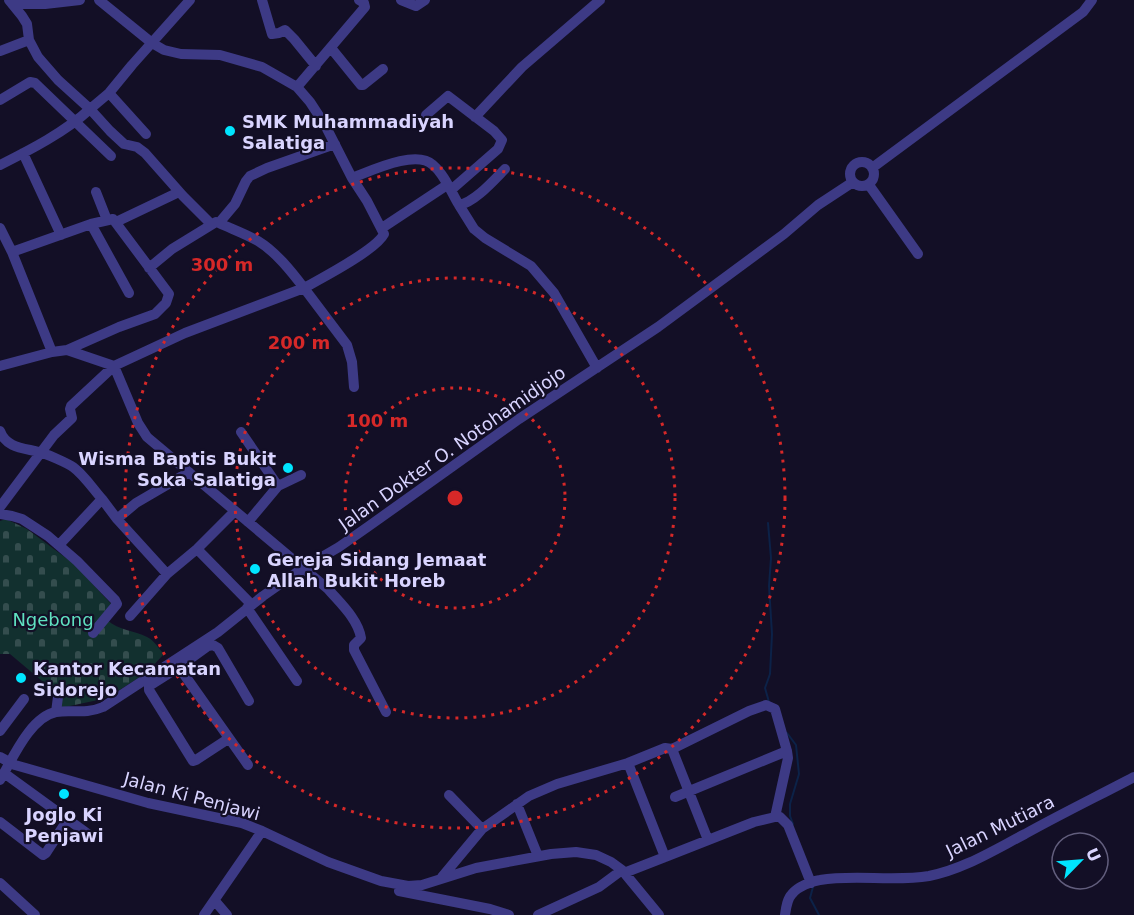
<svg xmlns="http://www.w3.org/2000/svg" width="1134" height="915" font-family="'DejaVu Sans',sans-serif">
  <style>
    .cemetery { fill: url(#cemetery-stones) }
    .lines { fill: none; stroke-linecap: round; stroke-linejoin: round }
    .stream { stroke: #0c2248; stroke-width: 2 }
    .minor { stroke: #3d3a85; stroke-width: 10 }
    .ring { fill: none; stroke: #d62828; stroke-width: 3; stroke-dasharray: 3 6 }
    .poi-dot { fill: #00e5ff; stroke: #130f26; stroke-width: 2 }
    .labels { text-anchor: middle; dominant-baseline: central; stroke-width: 4.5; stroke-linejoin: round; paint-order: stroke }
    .poi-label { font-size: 18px; font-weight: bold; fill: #d9d4ff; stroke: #130f26; text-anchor: start }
    .street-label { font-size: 18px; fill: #d9d4ff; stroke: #130f26 }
    .park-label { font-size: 18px; fill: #5fe0c0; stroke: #130f26 }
    .centre { fill: #d62828; stroke: #130f26; stroke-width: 3 }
    .ring-label { font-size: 18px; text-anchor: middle; font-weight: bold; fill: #d62828; stroke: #130f26; stroke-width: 4.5; stroke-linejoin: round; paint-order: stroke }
  </style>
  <defs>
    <pattern id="cemetery-stones" width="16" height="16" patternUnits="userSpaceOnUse" patternTransform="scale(1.5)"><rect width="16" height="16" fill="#12302f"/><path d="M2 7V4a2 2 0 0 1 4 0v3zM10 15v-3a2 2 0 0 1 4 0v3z" fill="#344d4e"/></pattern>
  </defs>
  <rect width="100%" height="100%" fill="#130f26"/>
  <path class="cemetery" d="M 6,519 L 27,529 L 74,564 L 113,606 L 107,620 C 119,631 134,630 147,637 C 154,640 159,649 164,654 L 146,673 L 110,696 L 98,700 L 65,707 L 62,707 L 56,703 L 54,691 L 10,654 L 0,654 L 0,521 Z"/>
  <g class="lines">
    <path class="stream" d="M 768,523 L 771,558 L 769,586 L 772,634 L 770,674 L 765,688 L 769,702
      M 787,733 L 796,745 L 799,774 L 790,804 L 790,816 L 793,824
      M 813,887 L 810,898 L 819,915"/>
    <path class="minor" d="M 99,0 L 152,43 L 164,50 L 181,54 L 220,55 L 262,67 L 297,87 L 310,102 L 325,125 L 352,178 L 367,201 L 384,234 C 376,250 322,278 304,288 C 291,271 276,252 258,241 C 246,234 232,229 219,223
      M 190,0 L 132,65 L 109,93 L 90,109 L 110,131 L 124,144 L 137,147 L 145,153 L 183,196 L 211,224
      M 262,0 L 272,34 L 279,33 L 285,30 L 294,39 L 316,66
      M 401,0 L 416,6 L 425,0
      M 12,4 L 45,4 L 80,0
      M 331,48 L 361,85 L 363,85 L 383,69
      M 0,51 L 29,40
      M 297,87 L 365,7 L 364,3 L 359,0
      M 109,93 L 146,134
      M 0,100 L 30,82 L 35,83 L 111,156
      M 426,115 L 448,96 L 494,131 L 502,140 L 498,149 L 451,190
      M 475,117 L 522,67 L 600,0
      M 23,153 L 61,235
      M850 174a12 12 0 1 1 24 0a12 12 0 1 1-24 0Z
      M 0,165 C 30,150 65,132 90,109 L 58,80 L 38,57 L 29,40 L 27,24 L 22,16 L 9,0
      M 872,168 L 1083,12 L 1092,0
      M 352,178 C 371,171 416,149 433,165 C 445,175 451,192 459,205 C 475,202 494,180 505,169
      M 869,185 L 918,254
      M 96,192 L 107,220
      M 459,205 L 474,229 L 485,238 L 531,266 L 554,293 L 597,368
      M 116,222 L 179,192
      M 91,224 L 129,293
      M 0,228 L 12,252 L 52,352 L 67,350 L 114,366 L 138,423 L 147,437 L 328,589 C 340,603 358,619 361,638 L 354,645 L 354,650 L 386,712
      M 382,228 L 447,185
      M 12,252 L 91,224 L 113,219 L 169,294 L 166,303 L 155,314 L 119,327 L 67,350
      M 149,268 L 172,249 L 216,222 L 219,223 L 235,204 L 246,181 L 250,176 L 267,168 L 335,144
      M 0,366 L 52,352
      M 0,431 C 6,448 24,448 39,452 C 45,453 69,464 73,467 C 84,475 93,489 102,499 L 59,545
      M 241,432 L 278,486 L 248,522
      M 278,486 L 301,475
      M 102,499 L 117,519 L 167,574 L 197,549 L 235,511
      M 0,507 L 54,435 L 72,418 L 70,409 L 71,406 L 114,366 L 185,333 L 304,288 L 347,345 L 352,362 L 354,387
      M 0,514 L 12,516 L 22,519 L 48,536 L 77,561 L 115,600 L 117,604 L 93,633
      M 117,519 L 136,503 L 189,472
      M 197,549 L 252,605
      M 247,608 L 297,681
      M 130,616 L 167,574
      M 176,663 L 248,765
      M 56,712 L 58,697
      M 0,731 L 24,699
      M 228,739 L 196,760 L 193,761 L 149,690 L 149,686 L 179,667 L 208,646 L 213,645 L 218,648 L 249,701
      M 672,749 L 749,711 L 766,705 L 775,709 L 787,751
      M 0,757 L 15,765 L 148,803 L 242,823 L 262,831 L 328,862 L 381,881 L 408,886 L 422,885 L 476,868 L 551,854 L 576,852 L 596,855 L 611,862 L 622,870 L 659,915
      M 628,763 L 665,748 L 672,749 L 708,840
      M 4,773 L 88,834
      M 0,780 C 12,760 30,717 56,712 C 73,709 84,715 103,707 L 218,632 L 263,596 L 303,568 L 339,547 L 369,526 L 519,419 L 658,327 L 784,234 L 818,205 L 853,182
      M 449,795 L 482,829
      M 675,797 L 787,751 L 788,758 L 775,817
      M 517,804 L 538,856
      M 0,822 L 43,855 L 46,853 L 68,819
      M 665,857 L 754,822 L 775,817 L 780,817 L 788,825 L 811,883
      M 442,877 L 482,829 L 529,796 L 557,784 L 628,763 L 665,857 L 624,873
      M 0,883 L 35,915
      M 399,891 L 490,909 L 509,915
      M 215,901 L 227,915
      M 204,915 L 262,831
      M 538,915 L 599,887 L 622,870
      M 785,915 C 786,908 787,899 792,894 C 797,887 812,881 820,880 C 855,874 893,882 929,876 C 964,869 994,850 1025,834 C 1061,814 1098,796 1134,777"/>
  </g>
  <g class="ring">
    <circle cx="455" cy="498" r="110"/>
    <circle cx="455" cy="498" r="220"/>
    <circle cx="455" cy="498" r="330"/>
  </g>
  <g class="poi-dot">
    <circle cx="230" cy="131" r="6"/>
    <circle cx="288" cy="468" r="6"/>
    <circle cx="255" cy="569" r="6"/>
    <circle cx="21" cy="678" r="6"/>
    <circle cx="64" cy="794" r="6"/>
  </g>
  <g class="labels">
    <g class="poi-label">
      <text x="242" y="121">SMK Muhammadiyah<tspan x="242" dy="21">Salatiga</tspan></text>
      <text x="276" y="458" text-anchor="end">Wisma Baptis Bukit<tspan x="276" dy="21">Soka Salatiga</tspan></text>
      <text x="267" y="559">Gereja Sidang Jemaat<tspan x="267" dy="21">Allah Bukit Horeb</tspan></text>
      <text x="33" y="668">Kantor Kecamatan<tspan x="33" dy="21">Sidorejo</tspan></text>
      <text x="64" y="814" text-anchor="middle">Joglo Ki<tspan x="64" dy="21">Penjawi</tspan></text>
    </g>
    <g class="street-label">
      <text transform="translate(452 448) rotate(-35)">Jalan Dokter O. Notohamidjojo</text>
      <text transform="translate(192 796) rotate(15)">Jalan Ki Penjawi</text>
      <text transform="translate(1000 826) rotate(-26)">Jalan Mutiara</text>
    </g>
    <g class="park-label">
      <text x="53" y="619">Ngebong</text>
    </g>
  </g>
  <circle cx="455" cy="498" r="9" class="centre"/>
  <g class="ring-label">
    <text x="222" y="271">300 m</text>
    <text x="299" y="349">200 m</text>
    <text x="377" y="427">100 m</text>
  </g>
  <g transform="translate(1080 861) rotate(65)"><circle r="28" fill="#130f26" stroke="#625e7d" stroke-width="1.5"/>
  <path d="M0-4.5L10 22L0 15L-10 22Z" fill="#00e5ff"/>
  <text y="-9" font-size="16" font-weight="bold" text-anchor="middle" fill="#d9d4ff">U</text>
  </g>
</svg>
